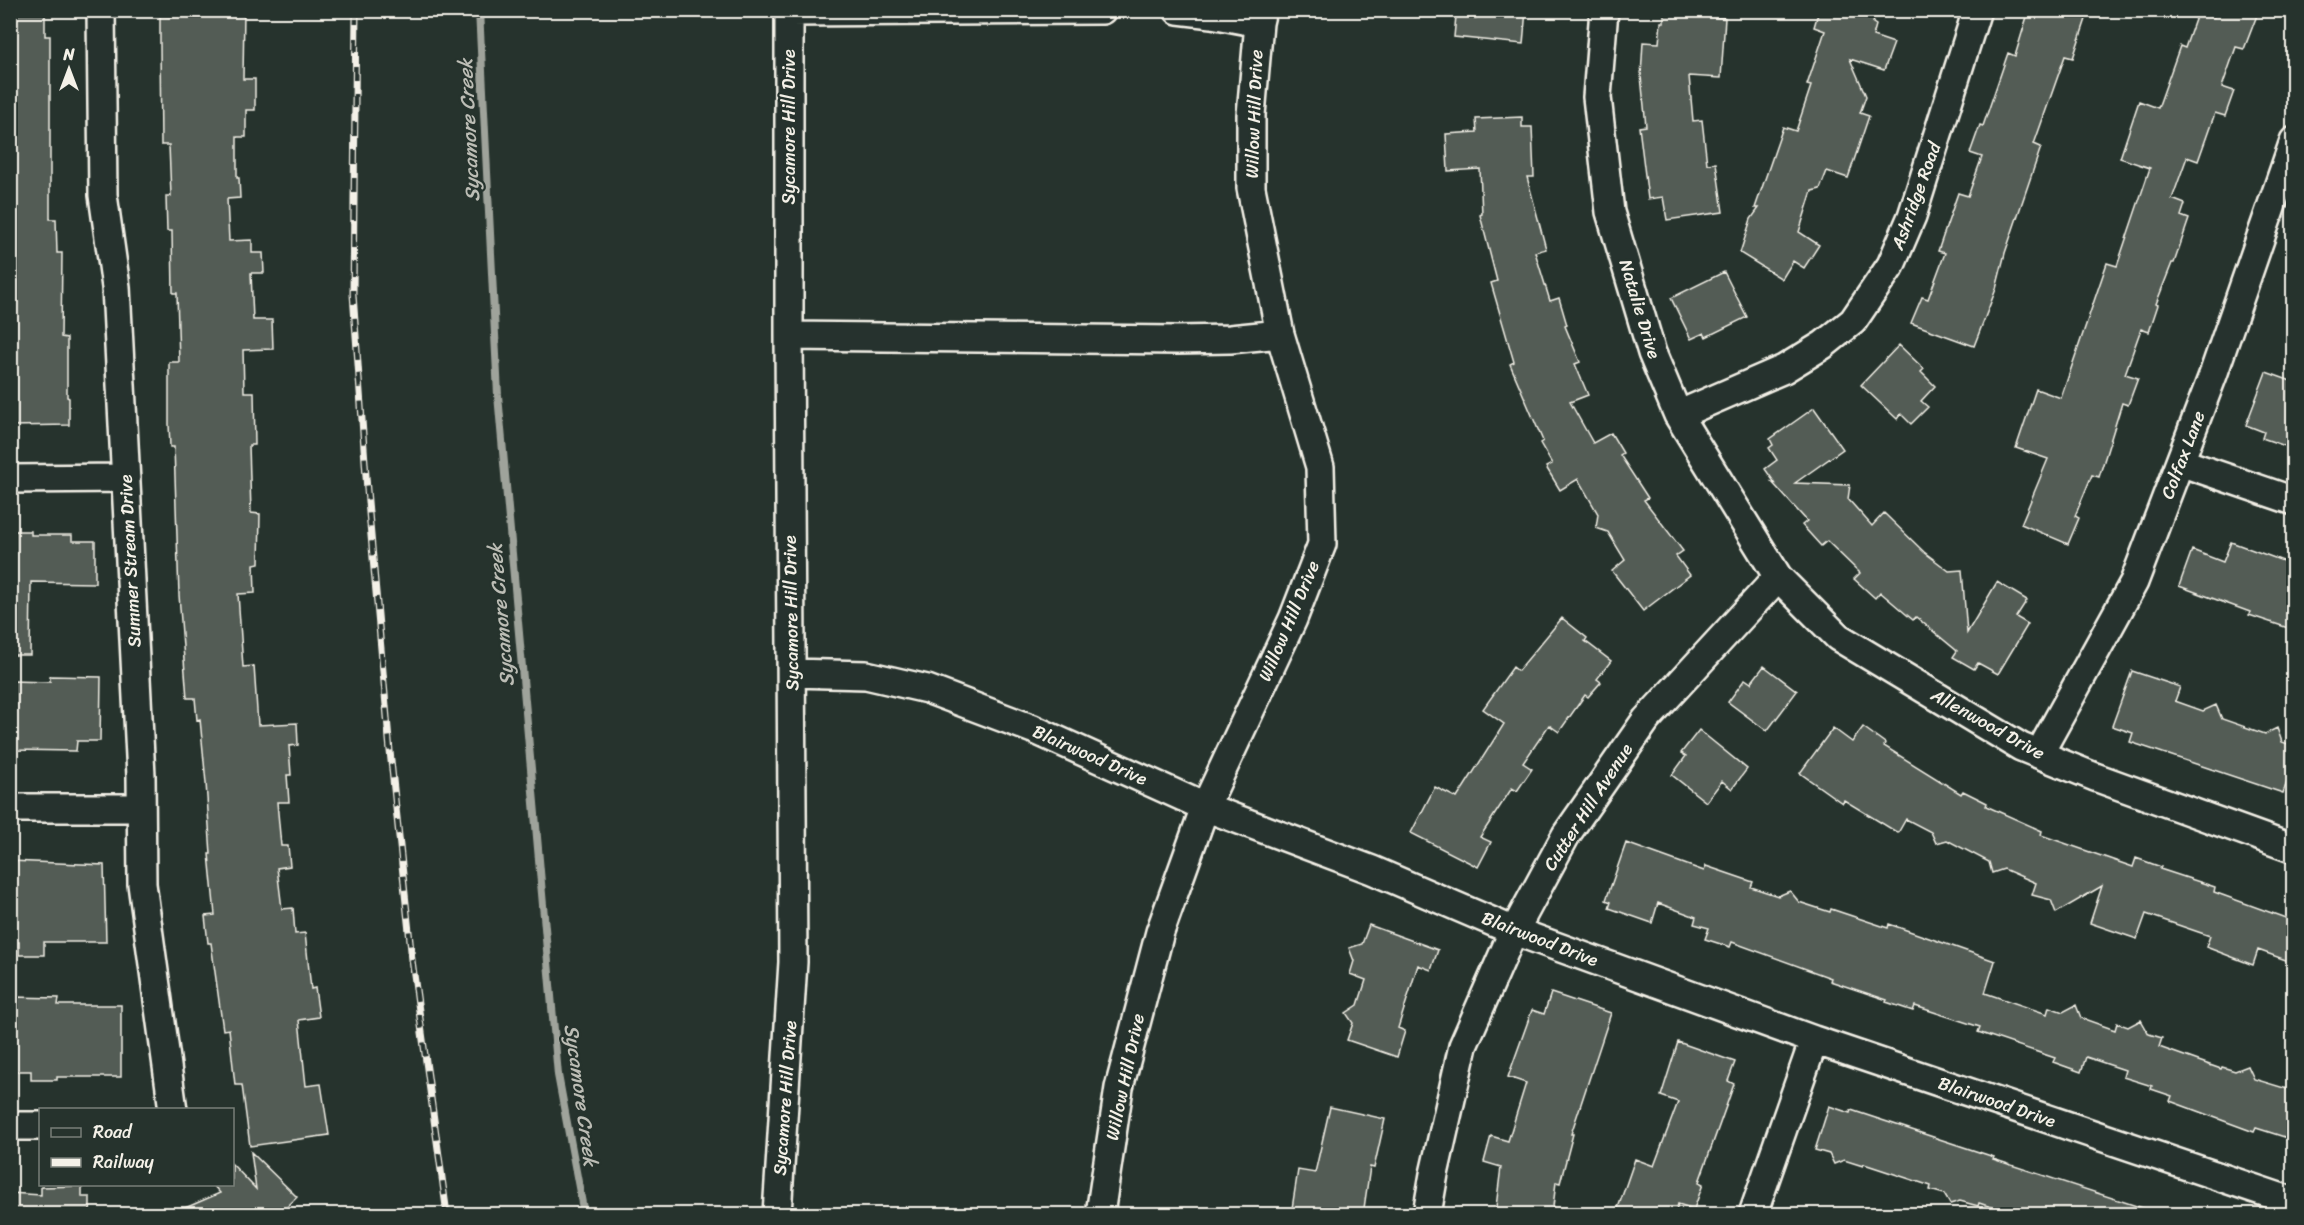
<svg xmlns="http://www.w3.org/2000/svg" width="2304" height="1225" font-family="Sriracha,sans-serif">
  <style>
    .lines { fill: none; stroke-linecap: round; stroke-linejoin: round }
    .stream { stroke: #9fa39b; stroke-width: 8 }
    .building { fill: #525c55; stroke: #f4f1e8; stroke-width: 1.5 }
    .minor-casing { stroke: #f4f1e8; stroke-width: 32 }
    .minor { stroke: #26332d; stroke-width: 27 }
    .rail-casing { stroke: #f4f1e8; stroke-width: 7 }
    .rail { stroke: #26332d; stroke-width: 4.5; stroke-dasharray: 14; stroke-linecap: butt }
    .labels { text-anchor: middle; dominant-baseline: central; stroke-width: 4.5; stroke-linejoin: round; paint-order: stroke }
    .street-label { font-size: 18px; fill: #f4f1e8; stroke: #26332d }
    .water-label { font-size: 20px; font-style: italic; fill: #bcbdb5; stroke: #26332d }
  </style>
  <rect width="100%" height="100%" fill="#26332d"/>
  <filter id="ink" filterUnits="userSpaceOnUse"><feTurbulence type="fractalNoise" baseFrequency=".0167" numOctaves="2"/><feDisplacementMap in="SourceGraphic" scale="12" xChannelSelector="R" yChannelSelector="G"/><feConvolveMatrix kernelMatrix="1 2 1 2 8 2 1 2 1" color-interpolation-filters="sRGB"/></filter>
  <g filter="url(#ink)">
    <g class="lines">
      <path class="stream" d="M 479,10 L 498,395 L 558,1075 L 584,1214"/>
    </g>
    <path class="building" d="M 175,10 L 244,10 L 243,79 L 255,79 L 255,110 L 246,110 L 246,137 L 237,137 L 237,178 L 239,178 L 240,198 L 227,199 L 229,241 L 252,240 L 252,253 L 263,253 L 264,273 L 251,273 L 253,320 L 272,320 L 273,349 L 243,350 L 244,392 L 254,392 L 255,445 L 249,445 L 251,513 L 260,514 L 259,563 L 254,564 L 255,593 L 238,594 L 243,667 L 254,666 L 258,725 L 297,723 L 298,745 L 289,746 L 291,775 L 287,775 L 289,802 L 277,802 L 281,846 L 288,846 L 290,866 L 277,868 L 282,909 L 293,908 L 295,934 L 305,933 L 311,989 L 315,988 L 319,1017 L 299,1020 L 306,1086 L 321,1084 L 329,1135 L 250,1146 L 242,1085 L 235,1085 L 229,1029 L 223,1030 L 211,943 L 208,943 L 205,916 L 215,915 L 209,854 L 211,854 L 206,783 L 200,719 L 197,720 L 195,698 L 187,698 L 179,595 L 174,447 L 170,447 L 169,424 L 169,362 L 179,362 L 177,293 L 173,293 L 172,231 L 167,231 L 166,196 L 171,196 L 169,145 L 161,145 L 160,44 L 160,16 L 175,17 Z
      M 1477,10 L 1526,10 L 1523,44 L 1454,37 L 1456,16 L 1476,18 Z
      M 1819,10 L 1877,10 L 1873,23 L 1876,25 L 1873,36 L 1894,43 L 1884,70 L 1850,59 L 1866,96 L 1860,113 L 1869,116 L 1848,178 L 1827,171 L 1820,189 L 1812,191 L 1799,232 L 1819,245 L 1804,268 L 1793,261 L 1782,279 L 1740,253 L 1751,219 L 1759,208 L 1755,208 L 1783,127 L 1796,131 L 1811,86 L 1807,85 L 1825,31 L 1814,27 Z
      M 2029,10 L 2089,10 L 2073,58 L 2065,56 L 2034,144 L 2041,147 L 2005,253 L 1996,289 L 1974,346 L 1911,323 L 1922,297 L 1928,299 L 1945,253 L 1938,251 L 1958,193 L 1968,196 L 1982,157 L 1970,153 L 1980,125 L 1983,126 L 2008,53 L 2015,56 Z
      M 2216,10 L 2259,10 L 2244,49 L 2236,47 L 2222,87 L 2234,91 L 2225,116 L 2215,113 L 2198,161 L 2187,157 L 2172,199 L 2185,204 L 2181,216 L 2189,219 L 2174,263 L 2172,263 L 2156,304 L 2158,305 L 2149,332 L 2141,329 L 2125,374 L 2138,378 L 2128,405 L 2122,403 L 2099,477 L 2092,475 L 2075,516 L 2079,518 L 2068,544 L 2021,524 L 2048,459 L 2016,448 L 2036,389 L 2061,398 L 2107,263 L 2117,266 L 2150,168 L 2120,158 L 2139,101 L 2158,108 L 2180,46 L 2185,48 L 2198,11 L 2214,17 Z
      M 1664,11 L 1711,13 L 1711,17 L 1725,18 L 1721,78 L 1689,76 L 1693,121 L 1702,120 L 1707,164 L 1716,163 L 1723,212 L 1667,220 L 1663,197 L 1648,199 L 1639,127 L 1646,126 L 1641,76 L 1643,42 L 1659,43 L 1661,22 L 1664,22 Z
      M 10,14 L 45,14 L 45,36 L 50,36 L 50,219 L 56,219 L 57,253 L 62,253 L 61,337 L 67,338 L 67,397 L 69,398 L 69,425 L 10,426 Z
      M 1522,117 L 1522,127 L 1532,127 L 1534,177 L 1527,177 L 1546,249 L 1535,252 L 1550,301 L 1559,298 L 1567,325 L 1565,326 L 1580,362 L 1575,364 L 1588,395 L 1570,402 L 1593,443 L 1611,433 L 1623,453 L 1620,455 L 1648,498 L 1644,500 L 1683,551 L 1676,556 L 1690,575 L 1643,611 L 1612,571 L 1625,560 L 1608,532 L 1596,528 L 1598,514 L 1578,479 L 1560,490 L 1546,467 L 1552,464 L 1540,443 L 1543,441 L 1510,364 L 1514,362 L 1491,283 L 1497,281 L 1480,215 L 1482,214 L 1480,169 L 1448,171 L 1446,134 L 1477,132 L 1476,119 Z
      M 1724,272 L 1747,317 L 1706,337 L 1704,333 L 1691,339 L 1671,298 Z
      M 1899,345 L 1924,369 L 1921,372 L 1935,386 L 1921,401 L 1928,407 L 1911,424 L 1901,414 L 1897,419 L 1861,385 Z
      M 2266,372 L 2294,382 L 2294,449 L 2262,438 L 2264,432 L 2246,425 Z
      M 1814,408 L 1843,449 L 1795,483 L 1850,485 L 1848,499 L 1872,526 L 1884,513 L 1924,552 L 1949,571 L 1962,570 L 1967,633 L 1997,582 L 2027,600 L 2016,617 L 2028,624 L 1998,674 L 1978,663 L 1974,669 L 1953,657 L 1957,651 L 1916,617 L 1913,620 L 1880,592 L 1875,598 L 1854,579 L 1860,573 L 1827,541 L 1821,546 L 1802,525 L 1807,521 L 1772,482 L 1775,483 L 1765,469 L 1777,460 L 1769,448 L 1773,445 L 1770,439 Z
      M 10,531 L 31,531 L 31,535 L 72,535 L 72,541 L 95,541 L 95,583 L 31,582 L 30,655 L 10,655 Z
      M 2231,542 L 2294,565 L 2294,630 L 2249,615 L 2250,612 L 2179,586 L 2192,550 L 2223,562 Z
      M 1562,618 L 1587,638 L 1585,641 L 1611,661 L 1597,679 L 1601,682 L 1588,697 L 1585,695 L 1559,732 L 1549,725 L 1523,763 L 1532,769 L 1517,791 L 1512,788 L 1480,837 L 1491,842 L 1478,867 L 1411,833 L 1435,787 L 1457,798 L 1504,724 L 1483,709 L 1513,667 L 1518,671 Z
      M 1764,666 L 1797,691 L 1767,731 L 1728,702 L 1745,679 L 1751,683 Z
      M 2132,671 L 2180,687 L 2175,701 L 2203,711 L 2216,705 L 2222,719 L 2265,734 L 2277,728 L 2282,742 L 2294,746 L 2294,763 L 2283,793 L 2130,742 L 2133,733 L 2112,726 Z
      M 50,676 L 101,677 L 100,741 L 77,741 L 76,751 L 12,750 L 10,681 L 50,682 Z
      M 1863,727 L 1885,743 L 1884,746 L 1961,794 L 1963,791 L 1987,803 L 1986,806 L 2042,831 L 2041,835 L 2133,867 L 2136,858 L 2161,867 L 2160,869 L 2215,887 L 2214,892 L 2294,921 L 2294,963 L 2258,950 L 2253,965 L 2206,947 L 2210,936 L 2146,914 L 2137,939 L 2090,923 L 2102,886 L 2056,913 L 2051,900 L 2032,895 L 2036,883 L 2004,869 L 1992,873 L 1989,862 L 1947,840 L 1936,843 L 1931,832 L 1906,819 L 1898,833 L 1844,800 L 1842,803 L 1800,773 L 1833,728 L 1852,742 Z
      M 1699,730 L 1747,769 L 1732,789 L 1722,781 L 1706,802 L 1672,775 L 1686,756 L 1681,753 Z
      M 1626,843 L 1704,871 L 1706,866 L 1753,882 L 1751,887 L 1778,896 L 1790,891 L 1799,902 L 1830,912 L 1831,909 L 1888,928 L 1889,924 L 1995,961 L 1985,993 L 2047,1014 L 2049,1007 L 2063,1012 L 2076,1005 L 2081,1018 L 2115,1030 L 2117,1023 L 2128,1027 L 2141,1020 L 2149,1034 L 2162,1038 L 2159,1047 L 2221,1069 L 2222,1067 L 2235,1071 L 2248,1066 L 2254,1079 L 2294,1091 L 2294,1140 L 2256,1128 L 2254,1132 L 2170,1101 L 2172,1096 L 2151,1089 L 2152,1086 L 2123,1077 L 2125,1070 L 2086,1057 L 2081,1072 L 2053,1062 L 2055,1058 L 1978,1032 L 1980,1027 L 1915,1006 L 1913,1011 L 1886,1002 L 1887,1000 L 1830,981 L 1831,978 L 1732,942 L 1730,947 L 1705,939 L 1709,928 L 1694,924 L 1696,917 L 1658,903 L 1652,923 L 1609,908 L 1611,902 L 1606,900 Z
      M 10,861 L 104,865 L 106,942 L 44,942 L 44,955 L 19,955 L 19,942 L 10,942 Z
      M 1369,925 L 1438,950 L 1431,970 L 1418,965 L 1398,1028 L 1405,1031 L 1397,1057 L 1347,1040 L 1353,1023 L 1346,1013 L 1358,1005 L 1366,980 L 1350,974 L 1354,961 L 1349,948 L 1362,944 Z
      M 1551,993 L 1611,1013 L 1571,1134 L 1573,1134 L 1560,1183 L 1556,1182 L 1552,1215 L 1495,1215 L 1501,1167 L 1484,1162 L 1491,1136 L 1508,1141 L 1526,1083 L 1508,1077 L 1532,1010 L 1544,1014 Z
      M 10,997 L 59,998 L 58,1005 L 121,1005 L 121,1077 L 57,1077 L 57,1080 L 31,1080 L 31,1071 L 10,1071 Z
      M 1678,1042 L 1735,1062 L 1728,1081 L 1734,1084 L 1699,1182 L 1703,1184 L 1694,1209 L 1678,1204 L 1675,1215 L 1637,1215 L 1618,1208 L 1635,1159 L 1654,1166 L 1678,1102 L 1661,1096 Z
      M 1829,1106 L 1850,1113 L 1851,1110 L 1994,1157 L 1993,1159 L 2149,1210 L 2149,1215 L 2015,1215 L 1979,1203 L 1978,1206 L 1960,1201 L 1950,1204 L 1944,1194 L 1930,1190 L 1931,1186 L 1864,1164 L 1863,1166 L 1844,1160 L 1834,1164 L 1829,1154 L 1815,1150 Z
      M 1330,1107 L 1385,1119 L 1374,1168 L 1370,1167 L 1363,1215 L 1291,1215 L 1298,1170 L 1315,1173 Z
      M 251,1152 L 297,1197 L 279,1215 L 169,1215 L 220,1193 L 213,1185 L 232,1185 L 232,1164 L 256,1189 Z
      M 82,1186 L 82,1197 L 90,1197 L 90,1215 L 10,1215 L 10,1193 L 41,1195 L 41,1187 Z"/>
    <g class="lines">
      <defs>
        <path id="minor" d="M 101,10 L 103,195 L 116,287 L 141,776 L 142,884 L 173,1110
          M 1178,10 L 1212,14 L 1259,23
          M 1604,10 L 1597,97 L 1610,212 L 1652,353 L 1678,415 L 1778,577 L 1838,637 L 2021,747 L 2095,777 L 2294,849
          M 789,12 L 1102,10
          M 789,336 L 1177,340 L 1230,339 L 1280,334
          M 1678,415 L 1784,369 L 1823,345 L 1853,321 L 1891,265 L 1912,216 L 1977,10
          M 2180,462 L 2294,501
          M 10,479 L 126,478
          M 792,673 L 866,675 L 927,689 L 1033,729 L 1205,807 L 1372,870 L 1514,931 L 1814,1040 L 2294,1202
          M 2039,754 L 2134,582 L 2213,375 L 2294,141
          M 10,808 L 141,808
          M 10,1126 L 40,1126
          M 777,1214 L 793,962 L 789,336 L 789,10
          M 1100,1214 L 1119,1088 L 1160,932 L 1205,807 L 1293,619 L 1322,544 L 1320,467 L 1280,334 L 1251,188 L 1251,115 L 1259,23 L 1262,10
          M 1427,1214 L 1434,1174 L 1463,1046 L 1510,939 L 1566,835 L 1646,720 L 1778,577
          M 1753,1214 L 1814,1040"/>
      </defs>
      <use href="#minor" class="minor-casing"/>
      <use href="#minor" class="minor"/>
      <defs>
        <path id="rail" d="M 356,10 L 353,294 L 367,490 L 390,751 L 412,960 L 447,1214"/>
      </defs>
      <use href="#rail" class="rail-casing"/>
      <use href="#rail" class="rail"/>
    </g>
  </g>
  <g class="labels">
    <g class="street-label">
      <text transform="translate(1254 114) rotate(-88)">Willow Hill Drive</text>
      <text transform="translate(789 127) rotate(-90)">Sycamore Hill Drive</text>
      <text transform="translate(1916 196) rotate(-70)">Ashridge Road</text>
      <text transform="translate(1640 309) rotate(73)">Natalie Drive</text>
      <text transform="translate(2183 455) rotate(-69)">Colfax Lane</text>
      <text transform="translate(130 561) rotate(-93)">Summer Stream Drive</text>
      <text transform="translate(791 613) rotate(-91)">Sycamore Hill Drive</text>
      <text transform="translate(1289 621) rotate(-67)">Willow Hill Drive</text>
      <text transform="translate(1988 724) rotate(29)">Allenwood Drive</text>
      <text transform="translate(1090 755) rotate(24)">Blairwood Drive</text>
      <text transform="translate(1588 807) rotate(-57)">Cutter Hill Avenue</text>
      <text transform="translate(1540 939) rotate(21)">Blairwood Drive</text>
      <text transform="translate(1125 1077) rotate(-78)">Willow Hill Drive</text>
      <text transform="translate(785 1098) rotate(-86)">Sycamore Hill Drive</text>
      <text transform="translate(1997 1102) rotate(19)">Blairwood Drive</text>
    </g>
    <g class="water-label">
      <text transform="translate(469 130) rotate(-93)">Sycamore Creek</text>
      <text transform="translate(501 615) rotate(-95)">Sycamore Creek</text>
      <text transform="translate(581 1095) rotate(82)">Sycamore Creek</text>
    </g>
  </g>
  <rect width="2304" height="1225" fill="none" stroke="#26332d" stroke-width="36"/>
  <rect x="18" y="18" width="2268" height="1189" fill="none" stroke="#f4f1e8" stroke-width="2" filter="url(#ink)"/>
  <rect x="39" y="1108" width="195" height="78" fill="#26332d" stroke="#787f78" stroke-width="1.5"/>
  <rect x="51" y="1128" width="30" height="9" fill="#26332d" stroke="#787f78" stroke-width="1.5"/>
  <text x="93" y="1138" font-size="18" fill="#f4f1e8">Road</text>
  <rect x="51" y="1158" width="30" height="9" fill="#f4f1e8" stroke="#787f78" stroke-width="1.5"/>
  <text x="93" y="1168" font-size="18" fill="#f4f1e8">Railway</text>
  <g transform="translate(69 69)" stroke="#26332d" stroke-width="4.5" paint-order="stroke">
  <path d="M0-4.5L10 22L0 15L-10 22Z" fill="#f4f1e8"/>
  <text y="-9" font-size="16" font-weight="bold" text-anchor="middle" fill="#f4f1e8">N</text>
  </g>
</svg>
